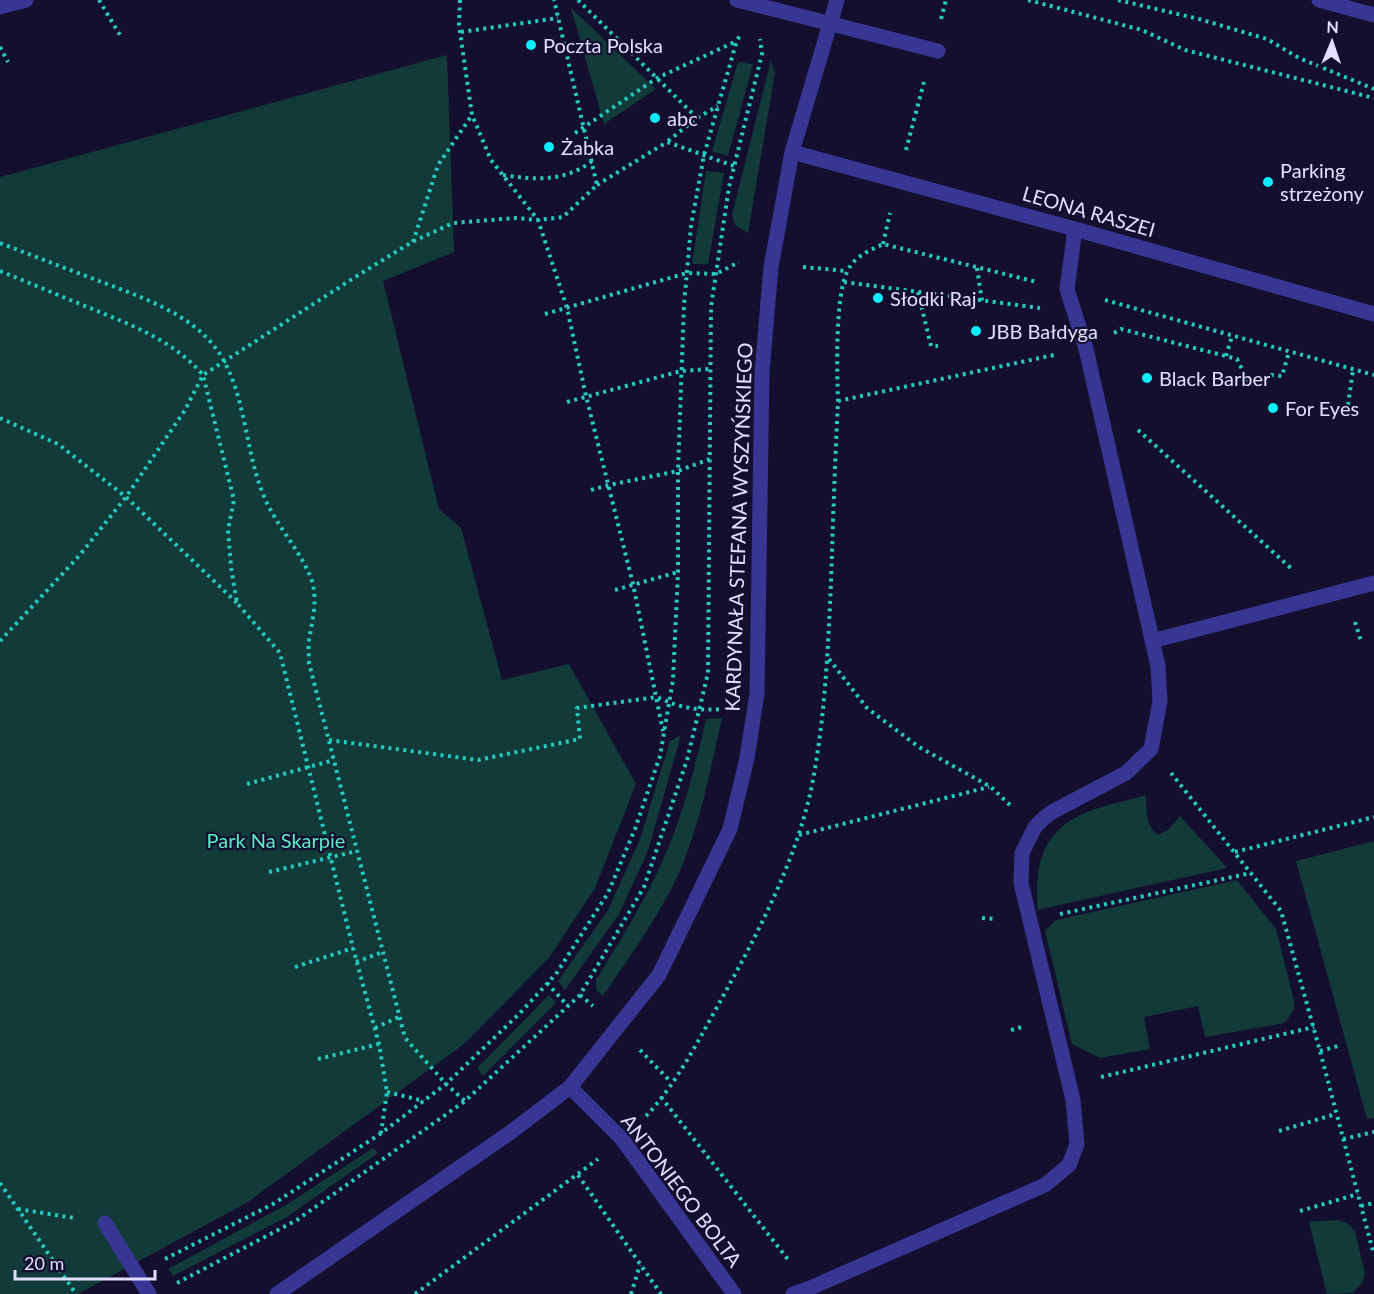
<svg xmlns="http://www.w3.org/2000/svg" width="1374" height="1294" font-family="Lato,sans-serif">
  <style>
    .green { fill: #123a38 }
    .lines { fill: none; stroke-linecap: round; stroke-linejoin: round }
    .path { stroke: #25ccbd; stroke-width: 4; stroke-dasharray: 3 4.5; stroke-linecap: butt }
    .minor { stroke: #373693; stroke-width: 15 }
    .poi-dot { fill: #0aeeff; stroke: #140f2f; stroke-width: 2 }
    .labels { text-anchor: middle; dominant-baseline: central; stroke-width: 4.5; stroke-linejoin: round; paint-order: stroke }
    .poi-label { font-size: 20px; fill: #e1deff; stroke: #140f2f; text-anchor: start }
    .street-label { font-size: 20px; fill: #e1deff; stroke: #140f2f }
    .park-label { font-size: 20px; fill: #5decc4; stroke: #140f2f }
  </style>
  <rect width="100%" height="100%" fill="#140f2f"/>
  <path class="green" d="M 571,8 L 656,89 L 604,124 Z
    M 447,55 L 454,252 L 383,281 L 439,509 L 461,528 L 502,680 L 569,664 L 636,784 L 595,888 L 549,958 L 464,1044 L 248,1202 L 78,1294 L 0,1294 L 0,177 Z
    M 771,60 L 775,73 L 748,233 L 735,225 L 732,215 Z
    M 738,62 L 753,64 L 728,156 L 712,151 Z
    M 706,171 L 724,173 L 708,264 L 692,264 Z
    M 722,718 C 711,767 702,815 684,861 C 664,910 632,953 603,996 L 596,990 L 596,980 C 620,941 644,902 663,860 C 683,815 695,767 706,719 Z
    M 681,735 L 648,851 L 619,914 L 565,990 L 558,981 L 608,910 L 640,839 L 670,741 Z
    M 1146,795 C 1147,812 1144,823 1158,835 L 1169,829 L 1180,816 L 1227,868 L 1037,910 C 1038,897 1036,881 1039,868 C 1051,811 1100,809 1146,795 Z
    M 1374,841 L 1374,1118 L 1367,1119 L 1296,861 Z
    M 1237,880 L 1276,929 L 1294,1000 L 1294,1009 L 1285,1023 L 1205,1037 L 1198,1006 L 1144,1017 L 1150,1049 L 1100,1058 L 1072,1044 L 1045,931 L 1056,920 Z
    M 549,995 L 556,1003 L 483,1076 L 477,1068 Z
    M 373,1148 L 378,1153 L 287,1217 L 173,1276 L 168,1269 L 286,1205 Z
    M 1338,1220 L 1347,1223 L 1355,1231 L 1365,1274 L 1362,1283 L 1353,1293 L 1327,1294 L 1309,1222 Z"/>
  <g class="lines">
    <path class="path" d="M 99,0 L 120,35
      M 460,0 L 459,25 L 472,115 L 491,160 L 538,220 L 567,308 L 586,396 L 633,584 L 663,731
      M 578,0 L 697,118
      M 1028,0 L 1142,30 L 1185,50 L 1374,98
      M 1118,0 L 1199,19 L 1267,39 L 1299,58 L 1374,89
      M 941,19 L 946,0
      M 461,32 L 558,18
      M 0,47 L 8,62
      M 575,133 L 657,78 L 737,41
      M 668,141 L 697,118 L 718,106
      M 906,150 L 924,82
      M 503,175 C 535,180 565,182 592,161
      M 597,185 L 667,142 L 734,166
      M 413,242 L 438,165 L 472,115
      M 0,243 C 31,255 62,267 94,279 C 140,297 201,315 225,363 C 246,403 246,452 263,494 C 275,525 301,550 312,581 C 318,601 312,621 309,640 C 308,647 309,655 309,663 L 405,1038 L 446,1084 L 465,1101
      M 883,244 L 890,213
      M 803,267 L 847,271
      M 977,268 L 982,301
      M 0,271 C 30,283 60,296 90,308 C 131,325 173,340 203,375 L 234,500 L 228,530 L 231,567 L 237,603 L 280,653 L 353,948 L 379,1044 L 387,1092 L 381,1133
      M 844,282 L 1040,308
      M 918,292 L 931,346 L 938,346
      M 1105,300 L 1374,375
      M 545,314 L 687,273 L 716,274 L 739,262
      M 1114,333 L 1121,329 L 1237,359 L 1250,385 L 1271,375 L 1282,376 L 1289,352
      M 1226,356 L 1232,336
      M 838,401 L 1054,355
      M 567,402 L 681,371 L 710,369
      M 1348,405 L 1353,370
      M 0,418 L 58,444 L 126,497 L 237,603
      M 1138,430 L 1293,570
      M 591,490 L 609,485 L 678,471 L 710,459
      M 615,590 L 678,572
      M 1355,622 L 1361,641
      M 0,641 L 79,556 L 126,497 L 185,410 L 203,375 L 360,274 L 412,242 L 453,223 L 516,218 L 538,220 L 563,217 L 597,185 L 554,0
      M 829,659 L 867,708 L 919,747 L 991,787 L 1012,807
      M 329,740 L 478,760 L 580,739 L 577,708 L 657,697 C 680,708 698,711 723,709
      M 1171,773 L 1281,911 L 1320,1051 L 1374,1255
      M 247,784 L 334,760
      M 799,835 L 989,787
      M 1235,852 L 1374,817
      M 269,872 L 357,851
      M 1060,914 L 1251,873
      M 982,918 L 996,919
      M 356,962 L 383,952
      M 295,967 L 353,948
      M 547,983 L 568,1006
      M 580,995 L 593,1006
      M 375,1028 L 399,1017
      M 1011,1030 L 1022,1027
      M 640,1050 L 671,1082
      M 1320,1051 L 1338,1046
      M 318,1059 L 379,1044
      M 1101,1077 L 1314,1027
      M 387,1092 L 424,1101
      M 661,1097 L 790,1262
      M 646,1116 C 676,1085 701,1036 722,998 C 758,933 797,859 812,785 C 825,718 828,650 831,582 C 833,522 835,461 838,401 C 837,370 835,298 847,272 C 854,256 869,251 883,244 L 1037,282
      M 1279,1131 L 1336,1114
      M 1343,1139 L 1374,1132
      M 578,1175 L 661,1294
      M 0,1183 L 76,1294
      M 1361,1206 L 1374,1203
      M 18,1209 L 74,1218
      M 1300,1211 L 1358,1194
      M 165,1259 L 273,1204 L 380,1134 L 446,1084 L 519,1014 L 556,974 L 608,893 L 635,829 L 660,756 L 673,680 L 678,572 L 678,471 L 684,305 L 691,226 L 704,155 L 737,40 L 742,33
      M 177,1283 L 297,1220 L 465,1101 L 580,995 L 644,887 L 687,760 L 708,673 L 711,307 L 729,187 L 762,54 L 760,39
      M 415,1294 L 598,1159
      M 631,1294 L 640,1265"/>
    <path class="minor" d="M 737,0 L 938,51
      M 1319,0 L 1374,15
      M 0,7 L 26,0
      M 792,152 L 1075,229 L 1374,314
      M 1152,641 L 1374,583
      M 570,1087 L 622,1139 L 734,1294
      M 105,1223 L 149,1294
      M 277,1294 L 511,1132 L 570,1087 L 659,975 L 730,829 L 747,758 L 757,694 L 762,372 L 771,267 L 792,152 L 837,0
      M 793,1294 L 810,1288 L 1045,1185 L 1069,1165 L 1077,1144 L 1073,1100 L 1021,883 L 1022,853 L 1035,827 L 1044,818 L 1052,812 L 1126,773 L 1151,749 L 1160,701 L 1158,666 L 1086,349 L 1067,289 L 1075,229"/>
  </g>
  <g class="poi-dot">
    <circle cx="531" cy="45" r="6"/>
    <circle cx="655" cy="118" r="6"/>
    <circle cx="549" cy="147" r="6"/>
    <circle cx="1268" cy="182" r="6"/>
    <circle cx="878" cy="298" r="6"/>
    <circle cx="976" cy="331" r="6"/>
    <circle cx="1147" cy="378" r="6"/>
    <circle cx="1273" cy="408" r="6"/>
  </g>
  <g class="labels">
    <g class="poi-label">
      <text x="543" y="45">Poczta Polska</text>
      <text x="667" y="118">abc</text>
      <text x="561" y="147">Żabka</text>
      <text x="1280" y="170">Parking<tspan x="1280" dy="23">strzeżony</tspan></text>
      <text x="890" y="298">Słodki Raj</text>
      <text x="988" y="331">JBB Bałdyga</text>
      <text x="1159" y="378">Black Barber</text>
      <text x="1285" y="408">For Eyes</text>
    </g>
    <g class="street-label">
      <text transform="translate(1089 211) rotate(16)">LEONA RASZEI</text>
      <text transform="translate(738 527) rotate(-88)">KARDYNAŁA STEFANA WYSZYŃSKIEGO</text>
      <text transform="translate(682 1190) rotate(53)">ANTONIEGO BOLTA</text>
    </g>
    <g class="park-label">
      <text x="276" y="840">Park Na Skarpie</text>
    </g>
  </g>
  <g transform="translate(1332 42) rotate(2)" stroke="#140f2f" stroke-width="4.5" paint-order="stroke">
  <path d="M0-4.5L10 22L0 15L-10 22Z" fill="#e1deff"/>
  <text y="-9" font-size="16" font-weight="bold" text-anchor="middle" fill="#e1deff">N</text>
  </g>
  <path d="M15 1270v9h140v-9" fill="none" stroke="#e1deff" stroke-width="3"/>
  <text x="24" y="1270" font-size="18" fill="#e1deff" stroke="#140f2f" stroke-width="4.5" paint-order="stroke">20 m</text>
</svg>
